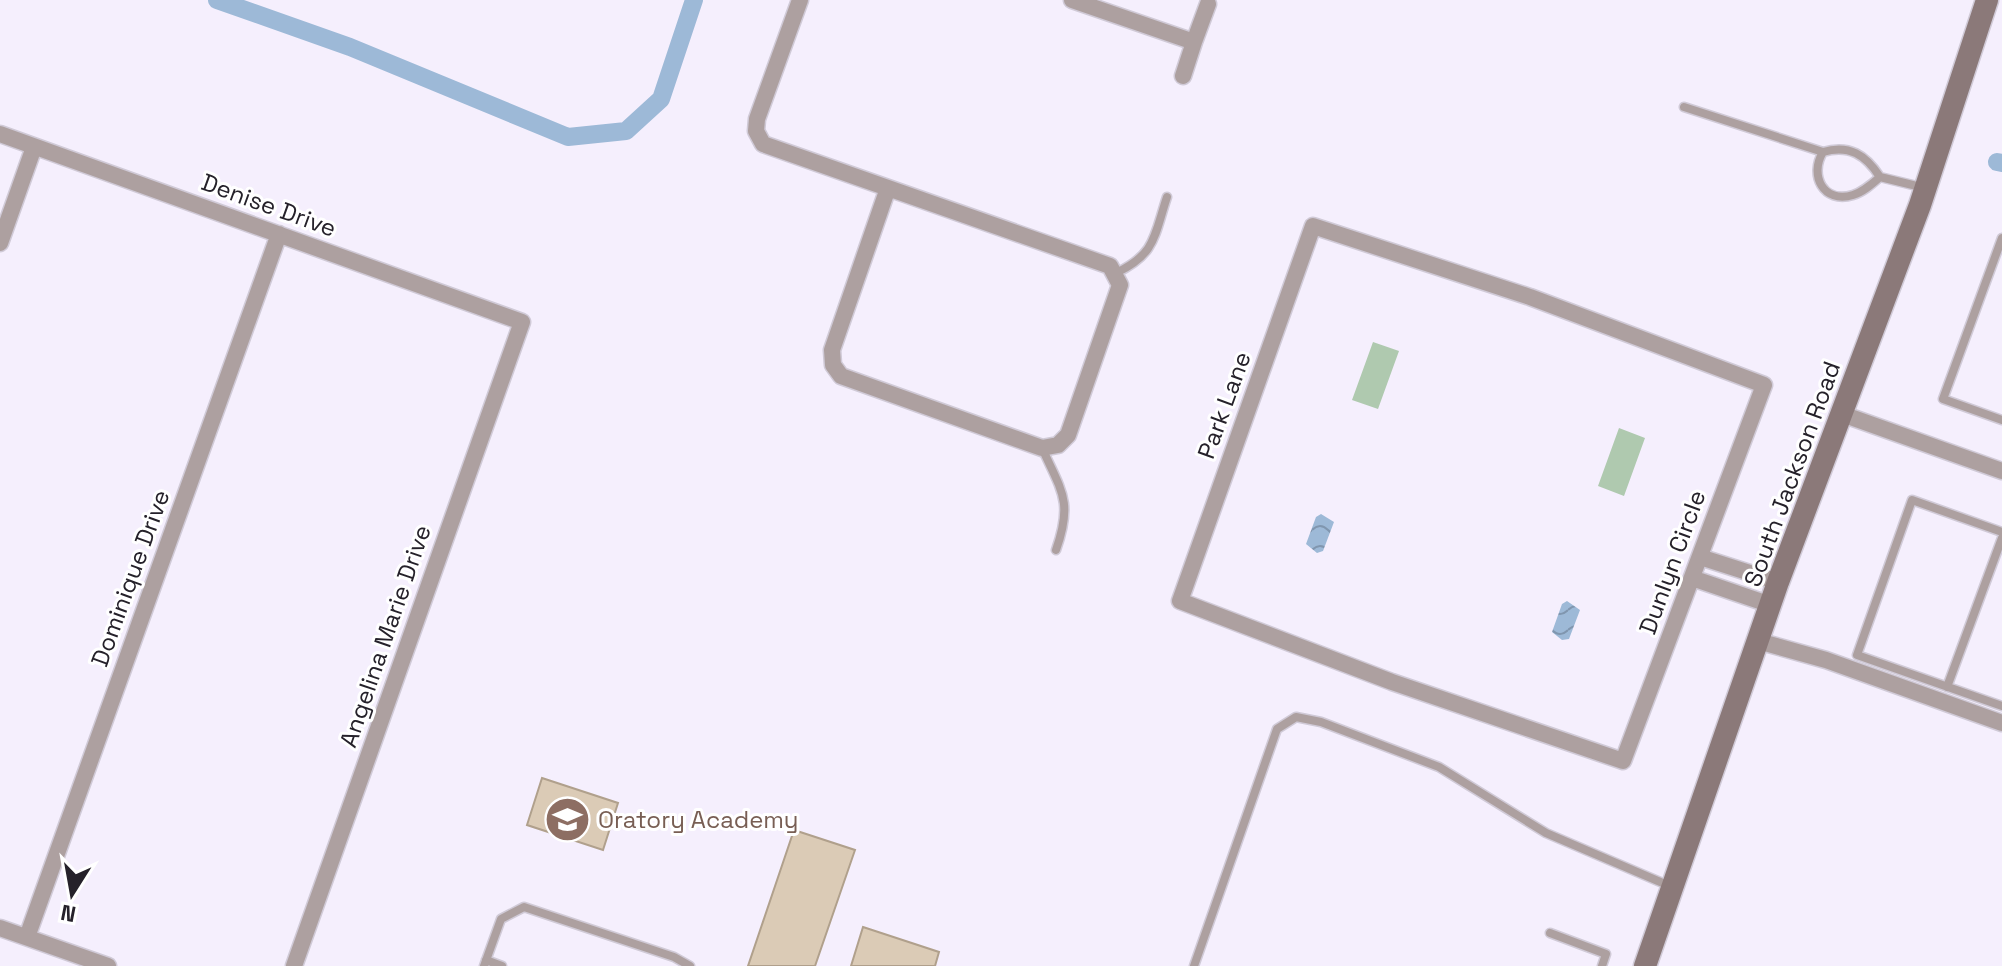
<svg xmlns="http://www.w3.org/2000/svg" width="2002" height="966" font-family="'Space Grotesk',sans-serif">
  <style>
    .park { fill: #afc9af }
    .water { fill: url(#water-waves) }
    .lines { fill: none; stroke-linecap: round; stroke-linejoin: round }
    .canal { stroke: #9db9d7; stroke-width: 18 }
    .building { fill: #dbcbb6; stroke: #b0a08c; stroke-width: 2 }
    .service-casing { stroke: #d0cad7; stroke-width: 11 }
    .minor-casing { stroke: #d0cad7; stroke-width: 19 }
    .secondary-casing { stroke: #d0cad7; stroke-width: 25 }
    .service { stroke: #ada0a0; stroke-width: 8 }
    .minor { stroke: #ada0a0; stroke-width: 16 }
    .secondary { stroke: #8b7979; stroke-width: 22 }
    .labels { text-anchor: middle; dominant-baseline: central; stroke-width: 6; stroke-linejoin: round; paint-order: stroke }
    .street-label { font-size: 24px; fill: #25212a; stroke: #fff }
    .education-label { font-size: 24px; fill: #785e54; stroke: #fff; text-anchor: start }
  </style>
  <defs>
    <pattern id="water-waves" width="16" height="10" patternUnits="userSpaceOnUse" patternTransform="scale(2)"><rect width="16" height="10" fill="#9db9d7"/><path d="M0 5q4-4 8 0t8 0" fill="none" stroke="#8096af"/></pattern>
  </defs>
  <rect width="100%" height="100%" fill="#f5effd"/>
  <path class="park" d="M 1373,342 L 1399,351 L 1378,409 L 1352,400 Z
    M 1619,428 L 1645,438 L 1624,496 L 1598,486 Z"/>
  <path class="water" d="M 1321,514 L 1334,522 L 1323,551 L 1317,553 L 1306,544 L 1316,517 Z
    M 1567,601 L 1580,610 L 1569,639 L 1562,640 L 1552,632 L 1562,604 Z"/>
  <g class="lines">
    <path class="canal" d="M 217,0 L 350,47 L 568,137 L 626,131 L 661,99 L 694,0
      M 1997,162 L 2002,163"/>
  </g>
  <path class="building" d="M 542,778 L 618,803 L 603,850 L 527,825 Z
    M 794,830 L 855,850 L 815,966 L 748,966 Z
    M 863,927 L 939,952 L 935,966 L 851,966 Z"/>
  <g class="lines">
    <defs>
      <path id="service" d="M 1684,107 L 1823,152 C 1809,175 1823,204 1853,195 C 1863,192 1872,184 1880,177 L 1925,188
        M 1823,152 C 1849,144 1866,155 1880,177
        M 2002,238 L 1943,399 L 2002,420
        M 1116,273 C 1156,254 1154,236 1167,197
        M 1042,448 C 1062,492 1073,502 1056,550
        M 2002,532 L 1912,500 L 1857,655 L 2002,706
        M 1947,687 L 2002,538
        M 1550,933 L 1606,954 L 1602,966
        M 486,960 L 502,966
        M 484,966 L 501,919 L 524,907 L 674,957 L 690,966
        M 1194,966 L 1277,729 L 1296,717 L 1321,722 L 1439,767 L 1546,833 L 1672,887"/>
      <path id="minor" d="M 800,0 L 757,119 L 756,131 L 763,144 L 1110,266 L 1120,285 L 1068,435 L 1058,445 L 1042,448 L 841,376 L 833,365 L 832,350 L 888,188
        M 1072,0 L 1194,42 L 1208,4
        M 1183,76 L 1194,42
        M 0,134 L 522,322 L 294,966
        M 1313,226 L 1530,297 L 1764,385 L 1623,761 L 1392,682 L 1180,601 Z
        M 0,243 L 34,147
        M 1842,414 L 2002,471
        M 1700,557 L 1778,582
        M 1692,578 L 1771,605
        M 1758,641 L 1826,660 L 2002,723
        M 0,928 L 108,966
        M 27,937 L 279,234"/>
      <path id="secondary" d="M 1645,966 L 1778,582 L 1920,205 L 1987,0"/>
    </defs>
    <use href="#service" class="service-casing"/>
    <use href="#minor" class="minor-casing"/>
    <use href="#secondary" class="secondary-casing"/>
    <use href="#service" class="service"/>
    <use href="#minor" class="minor"/>
    <use href="#secondary" class="secondary"/>
  </g>
  <defs>
    <symbol id="school-disc" viewBox="-11 -11 22 22"><circle r="9.5" fill="#8d6e63" stroke="#fff"/><path d="M0-5L7-2L0 1L-7-2ZM-4 1L0 2.5L4 1V4Q0 6-4 4Z" fill="#fff"/></symbol>
  </defs>
  <g fill-rule="evenodd">
    <use href="#school-disc" x="542" y="794" width="51" height="51"/>
  </g>
  <g class="labels">
    <g class="street-label">
      <text transform="translate(269 205) rotate(20)">Denise Drive</text>
      <text transform="translate(1224 405) rotate(-70)">Park Lane</text>
      <text transform="translate(1792 474) rotate(-70)">South Jackson Road</text>
      <text transform="translate(1672 562) rotate(-70)">Dunlyn Circle</text>
      <text transform="translate(130 578) rotate(-70)">Dominique Drive</text>
      <text transform="translate(385 636) rotate(-71)">Angelina Marie Drive</text>
    </g>
    <g class="education-label">
      <text x="598" y="819">Oratory Academy</text>
    </g>
  </g>
  <g transform="translate(72 894) rotate(191)" stroke="#ffffff" stroke-width="6" paint-order="stroke">
  <path d="M0-6L14 30L0 20L-14 30Z" fill="#25212a"/>
  <text y="-12" font-size="22" font-weight="bold" text-anchor="middle" fill="#25212a">N</text>
  </g>
</svg>
